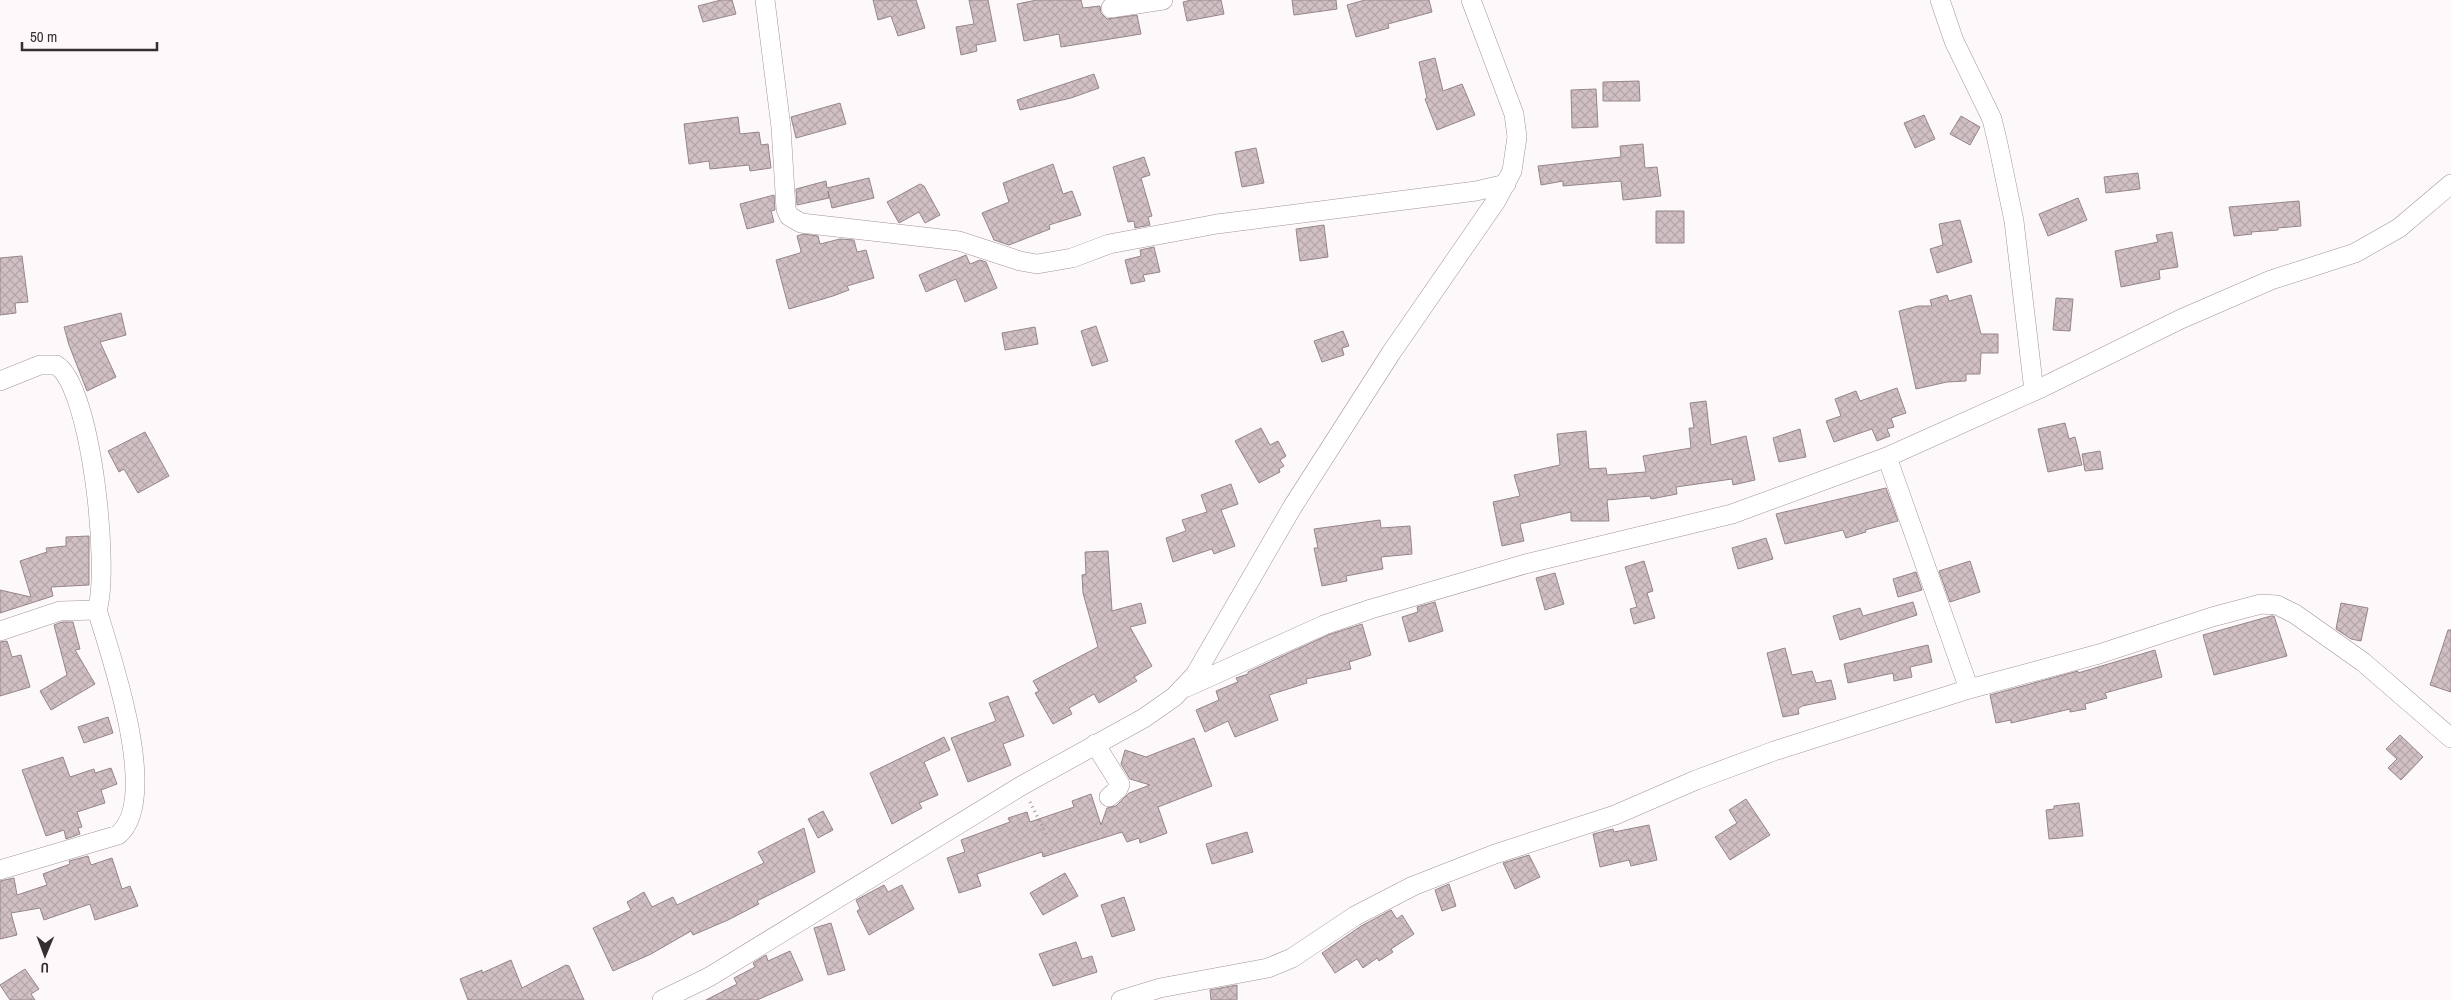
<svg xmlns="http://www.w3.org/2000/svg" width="2451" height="1000" font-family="'Archivo Narrow',sans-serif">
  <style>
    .building { fill: url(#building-cross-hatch); stroke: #968689 }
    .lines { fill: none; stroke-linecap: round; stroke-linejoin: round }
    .minor-casing { stroke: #a39396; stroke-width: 20 }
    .path { stroke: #9b9596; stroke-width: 3; stroke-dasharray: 1 4; stroke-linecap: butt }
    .minor { stroke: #fff; stroke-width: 19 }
  </style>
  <defs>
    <pattern id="building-cross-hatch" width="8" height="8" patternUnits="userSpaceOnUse" patternTransform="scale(1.25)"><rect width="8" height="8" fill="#d1c0c3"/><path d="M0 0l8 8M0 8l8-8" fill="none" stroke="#b4a5a8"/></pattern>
  </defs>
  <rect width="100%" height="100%" fill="#fdf9fa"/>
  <path class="building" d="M 721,0 L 732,0 L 736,14 L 703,22 L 698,6 Z
    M 873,0 L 916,0 L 925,28 L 898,36 L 891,16 L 878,20 Z
    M 969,0 L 988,0 L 996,41 L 976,45 L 977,51 L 961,55 L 956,27 L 974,24 Z
    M 1037,0 L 1081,0 L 1083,8 L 1100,6 L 1101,13 L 1107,19 L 1137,15 L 1141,34 L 1061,47 L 1059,34 L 1024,41 L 1017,4 Z
    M 1191,0 L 1221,0 L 1224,14 L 1187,21 L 1183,2 Z
    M 1292,0 L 1336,0 L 1337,9 L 1294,15 Z
    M 1365,0 L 1429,0 L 1432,12 L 1388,24 L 1389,28 L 1356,37 L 1347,5 Z
    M 1435,58 L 1443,91 L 1462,84 L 1475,115 L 1437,130 L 1425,99 L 1427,98 L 1419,62 Z
    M 1094,74 L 1099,88 L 1071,98 L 1020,110 L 1017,100 Z
    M 1639,81 L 1640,101 L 1603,101 L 1603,82 Z
    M 1596,89 L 1598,127 L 1572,128 L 1571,90 Z
    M 840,103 L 846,124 L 796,138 L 791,117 Z
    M 1924,115 L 1935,139 L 1915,148 L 1904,123 Z
    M 1961,116 L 1980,127 L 1970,145 L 1950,134 Z
    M 738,117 L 740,134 L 759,132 L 761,145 L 768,144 L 771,168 L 750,171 L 749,165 L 710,169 L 709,161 L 689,164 L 684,124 Z
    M 1643,144 L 1645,168 L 1657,167 L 1661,196 L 1623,200 L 1621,181 L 1563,186 L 1563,181 L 1541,185 L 1538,166 L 1621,157 L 1620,146 Z
    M 1256,148 L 1264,183 L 1242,187 L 1235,152 Z
    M 1144,157 L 1150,175 L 1141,178 L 1152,216 L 1148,217 L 1150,225 L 1135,228 L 1134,221 L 1128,222 L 1113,167 Z
    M 1053,164 L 1063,194 L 1072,191 L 1081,215 L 1049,225 L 1050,229 L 1009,245 L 994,240 L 982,213 L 1009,202 L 1003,183 Z
    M 2138,173 L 2140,189 L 2106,193 L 2104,177 Z
    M 869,178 L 874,198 L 832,208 L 828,191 L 829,198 L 797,205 L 796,189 L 826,181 L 827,188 Z
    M 920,184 L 924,186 L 940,215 L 925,223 L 919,212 L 899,223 L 887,202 Z
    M 774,195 L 775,210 L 771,211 L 774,222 L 747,229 L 740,204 Z
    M 2078,198 L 2087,220 L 2048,236 L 2039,214 Z
    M 2299,201 L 2301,226 L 2278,228 L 2278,230 L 2251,232 L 2252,234 L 2234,236 L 2229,207 Z
    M 1656,211 L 1684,211 L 1684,243 L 1656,243 Z
    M 1960,220 L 1972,262 L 1937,273 L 1930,249 L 1943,245 L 1939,224 Z
    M 1324,225 L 1328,257 L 1300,261 L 1296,229 Z
    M 2172,232 L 2178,267 L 2159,270 L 2160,279 L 2121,287 L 2115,251 L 2158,242 L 2156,235 Z
    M 803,234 L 818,236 L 820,244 L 840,239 L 854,240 L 857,252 L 866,250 L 874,278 L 847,286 L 849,290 L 833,296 L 789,309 L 776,260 L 800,253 L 801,251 L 797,236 Z
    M 1154,247 L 1160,272 L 1143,275 L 1145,281 L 1131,284 L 1125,260 L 1141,256 L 1140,250 Z
    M 966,255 L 970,264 L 980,260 L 986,262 L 997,288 L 965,302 L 956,279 L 926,292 L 919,275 Z
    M 22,256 L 28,302 L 15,303 L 16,313 L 0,315 L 0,258 Z
    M 1947,295 L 1949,301 L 1971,295 L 1981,334 L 1998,334 L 1998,353 L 1981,353 L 1980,374 L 1966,374 L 1966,381 L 1947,382 L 1916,389 L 1899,311 L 1918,306 L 1932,306 L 1930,300 Z
    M 2056,298 L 2073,299 L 2070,331 L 2053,330 Z
    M 121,313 L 126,335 L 100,342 L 116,377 L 87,391 L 69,345 L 64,327 Z
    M 1096,326 L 1108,361 L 1092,366 L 1081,331 Z
    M 1035,327 L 1038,344 L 1005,350 L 1002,333 Z
    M 1343,331 L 1349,346 L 1342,348 L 1344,355 L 1322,362 L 1314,341 Z
    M 1897,388 L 1906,413 L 1891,418 L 1894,427 L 1887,429 L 1890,436 L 1877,441 L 1872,429 L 1834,442 L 1826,421 L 1841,416 L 1835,399 L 1856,391 L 1860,401 Z
    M 1706,401 L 1711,445 L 1746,436 L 1755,480 L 1733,485 L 1732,479 L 1676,487 L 1677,494 L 1651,499 L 1650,496 L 1607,500 L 1609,521 L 1571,521 L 1571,512 L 1520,524 L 1524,541 L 1502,546 L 1493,502 L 1520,496 L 1514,475 L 1560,465 L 1557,434 L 1586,431 L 1589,469 L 1606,468 L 1607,475 L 1646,472 L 1643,456 L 1691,448 L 1689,428 L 1694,428 L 1690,403 Z
    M 2065,423 L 2069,439 L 2075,437 L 2082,465 L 2048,472 L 2038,429 Z
    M 1261,428 L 1270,445 L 1278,441 L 1286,456 L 1280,460 L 1284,466 L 1279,469 L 1280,472 L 1259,483 L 1235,441 Z
    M 1800,429 L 1806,457 L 1779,462 L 1773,438 Z
    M 145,432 L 169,476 L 138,493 L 124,469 L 119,472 L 108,451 Z
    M 2100,451 L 2103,469 L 2085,471 L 2082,454 Z
    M 1231,484 L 1238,504 L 1221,510 L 1235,546 L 1214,554 L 1212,549 L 1173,562 L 1166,538 L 1186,531 L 1182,520 L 1207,512 L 1201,495 Z
    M 1886,488 L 1898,521 L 1865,530 L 1866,532 L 1846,538 L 1843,530 L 1785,544 L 1776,514 Z
    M 1380,520 L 1381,528 L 1410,526 L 1412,554 L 1381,557 L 1383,569 L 1346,576 L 1347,581 L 1322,586 L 1314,548 L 1318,548 L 1314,529 Z
    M 89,536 L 89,585 L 51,587 L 53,596 L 0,613 L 0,590 L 31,597 L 20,561 L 47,552 L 46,548 L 66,546 L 66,537 Z
    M 1766,538 L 1773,559 L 1738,569 L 1732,548 Z
    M 1108,551 L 1112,611 L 1141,603 L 1146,623 L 1130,627 L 1152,666 L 1134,677 L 1137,681 L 1099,703 L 1094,694 L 1069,708 L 1072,714 L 1053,724 L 1035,693 L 1039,691 L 1033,681 L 1098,647 L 1083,593 L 1082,575 L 1086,574 L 1085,552 Z
    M 1644,561 L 1653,591 L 1647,593 L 1655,618 L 1634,624 L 1630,609 L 1637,607 L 1625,567 Z
    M 1970,561 L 1980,592 L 1950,602 L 1939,571 Z
    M 1916,572 L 1922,590 L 1898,597 L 1893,579 Z
    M 1555,573 L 1564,604 L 1545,610 L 1536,578 Z
    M 1435,602 L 1443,631 L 1409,642 L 1402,617 L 1418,612 L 1417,607 Z
    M 1913,602 L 1917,615 L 1840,640 L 1833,616 L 1860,608 L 1863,616 Z
    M 2341,603 L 2368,608 L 2361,641 L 2351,639 L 2336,629 Z
    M 2271,616 L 2274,616 L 2287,656 L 2214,675 L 2203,635 Z
    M 62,622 L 73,622 L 80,649 L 75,650 L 95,684 L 51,710 L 40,691 L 67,675 L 54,625 Z
    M 1362,624 L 1371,655 L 1349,662 L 1351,669 L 1306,679 L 1307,683 L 1269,695 L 1278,720 L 1235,737 L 1228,721 L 1205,732 L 1196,710 L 1219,700 L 1216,691 L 1238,682 L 1236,678 L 1248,674 L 1248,672 L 1328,635 Z
    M 2448,630 L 2451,630 L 2451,692 L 2430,685 Z
    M 7,641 L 12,657 L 21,655 L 30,687 L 0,696 L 0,642 Z
    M 1928,645 L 1932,662 L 1910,667 L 1912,677 L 1894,681 L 1893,673 L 1848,683 L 1844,664 Z
    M 1785,648 L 1792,675 L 1812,671 L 1816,683 L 1831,680 L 1836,699 L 1802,706 L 1798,709 L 1799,714 L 1783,717 L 1767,653 Z
    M 2155,650 L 2162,677 L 2105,693 L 2107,698 L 2085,704 L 2086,709 L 2070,712 L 2070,709 L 2011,723 L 2011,720 L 1996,723 L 1990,695 L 2078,671 L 2078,673 Z
    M 1008,696 L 1024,736 L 1003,744 L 1011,765 L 968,782 L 951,738 L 996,721 L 989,703 Z
    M 108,717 L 113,733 L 84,743 L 78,727 Z
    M 2400,735 L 2423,757 L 2401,780 L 2388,768 L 2397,759 L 2386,749 Z
    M 944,737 L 950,750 L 924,762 L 938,795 L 919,803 L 922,808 L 892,824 L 870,773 Z
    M 1194,738 L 1212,786 L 1158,807 L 1167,833 L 1140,843 L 1139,838 L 1127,842 L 1122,832 L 1043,857 L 1042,852 L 977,874 L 981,886 L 959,893 L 947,858 L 965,852 L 961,840 L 1010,822 L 1008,818 L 1027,812 L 1030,822 L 1074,807 L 1072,801 L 1091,794 L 1101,825 L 1107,808 L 1116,806 L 1129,793 L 1150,785 L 1130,779 L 1121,764 L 1125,750 L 1146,757 Z
    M 63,757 L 70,777 L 94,769 L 95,773 L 111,768 L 117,784 L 101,790 L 105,803 L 77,812 L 82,827 L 78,828 L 80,834 L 66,839 L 64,830 L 46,836 L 22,770 Z
    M 1746,799 L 1770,835 L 1730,860 L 1715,837 L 1737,823 L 1729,810 Z
    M 2079,803 L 2083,836 L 2049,839 L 2046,810 L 2054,809 L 2054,806 Z
    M 823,811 L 833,830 L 818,838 L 808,819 Z
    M 1649,825 L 1657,860 L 1631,866 L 1629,860 L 1600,867 L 1593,834 L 1613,829 L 1614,832 Z
    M 804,828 L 815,872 L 757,901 L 759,904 L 728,920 L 693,935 L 691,931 L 651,954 L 613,971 L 593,928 L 631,910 L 627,902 L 644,892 L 652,907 L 673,897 L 677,905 L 764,863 L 758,852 Z
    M 1247,832 L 1253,852 L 1212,864 L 1206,844 Z
    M 1529,855 L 1540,877 L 1515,889 L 1503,863 Z
    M 88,856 L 91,865 L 112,858 L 122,889 L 130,886 L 138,906 L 95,920 L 90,904 L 44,920 L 40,908 L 11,913 L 17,935 L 0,939 L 0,881 L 14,878 L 17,895 L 47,885 L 43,874 L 70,864 L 69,861 Z
    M 1065,873 L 1078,896 L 1043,915 L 1030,893 Z
    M 1449,884 L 1456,906 L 1442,911 L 1435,890 Z
    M 884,885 L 888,892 L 902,885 L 914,909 L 869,935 L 857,911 L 860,909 L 856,900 Z
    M 1124,897 L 1135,930 L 1112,937 L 1101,905 Z
    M 1391,910 L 1397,919 L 1402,915 L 1414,934 L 1391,949 L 1393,952 L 1379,961 L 1377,958 L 1363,968 L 1357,959 L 1335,973 L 1322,953 L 1361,926 Z
    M 831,923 L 845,970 L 828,975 L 814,928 Z
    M 1076,942 L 1082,959 L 1092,956 L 1097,972 L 1053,986 L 1039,954 Z
    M 790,951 L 803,980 L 757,1000 L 706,1000 L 737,984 L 734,978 L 755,967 L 753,963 L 766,955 L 768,961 Z
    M 511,960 L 522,988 L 566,965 L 569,966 L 584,1000 L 468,1000 L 460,979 L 482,970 L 482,973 Z
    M 25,969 L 39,989 L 31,994 L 35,1000 L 10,1000 L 0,985 Z
    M 1237,985 L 1237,1000 L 1211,1000 L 1210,990 Z"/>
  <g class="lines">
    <defs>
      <path id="minor" d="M 765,0 L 781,127 L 786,209 L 789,216 L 801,223 L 959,241 L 1020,261 L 1037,264 L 1072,258 L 1109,244 L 1217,224 L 1476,191 L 1506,184
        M 1940,0 L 1954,41 L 1992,119 L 1998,144 L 2014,221 L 2034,391
        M 1111,8 L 1163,0
        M 0,381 L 40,365 L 56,365 C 92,386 110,572 97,610
        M 1887,457 L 1969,689
        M 0,631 L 60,611 L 97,610 C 111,656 161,800 118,835 L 0,870
        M 1187,687 L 1324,625 L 1371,609 L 1525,564 L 1732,514 L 1887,457 L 2041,388 L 2181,319 L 2271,280 L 2355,253 L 2399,228 L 2451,184
        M 1095,744 L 1120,784 L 1118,789 L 1109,797
        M 662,1000 L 709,977 L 1021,786 L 1144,718 L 1174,697 L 1195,675 L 1293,506 L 1391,353 L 1496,201 L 1512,171 L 1517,137 L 1514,114 L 1471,0
        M 1121,1000 L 1160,988 L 1268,968 L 1292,958 L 1355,916 L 1413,886 L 1495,854 L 1615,815 L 1696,780 L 1774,751 L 1969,689 L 2099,654 L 2212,617 L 2261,604 L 2277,605 L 2295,614 L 2363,662 L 2451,738"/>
    </defs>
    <use href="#minor" class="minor-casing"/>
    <path class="path" d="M 1030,802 L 1047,836"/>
    <use href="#minor" class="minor"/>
  </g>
  <g transform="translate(45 955) rotate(181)" stroke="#fdf9fa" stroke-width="4" paint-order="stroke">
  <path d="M0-4L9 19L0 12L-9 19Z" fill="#362f30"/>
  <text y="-8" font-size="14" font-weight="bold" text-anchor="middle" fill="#362f30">U</text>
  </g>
  <path d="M22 42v8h135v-8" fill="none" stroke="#362f30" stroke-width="2.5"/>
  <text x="30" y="42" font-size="15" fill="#362f30" stroke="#fdf9fa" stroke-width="4" paint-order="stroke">50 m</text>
</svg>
